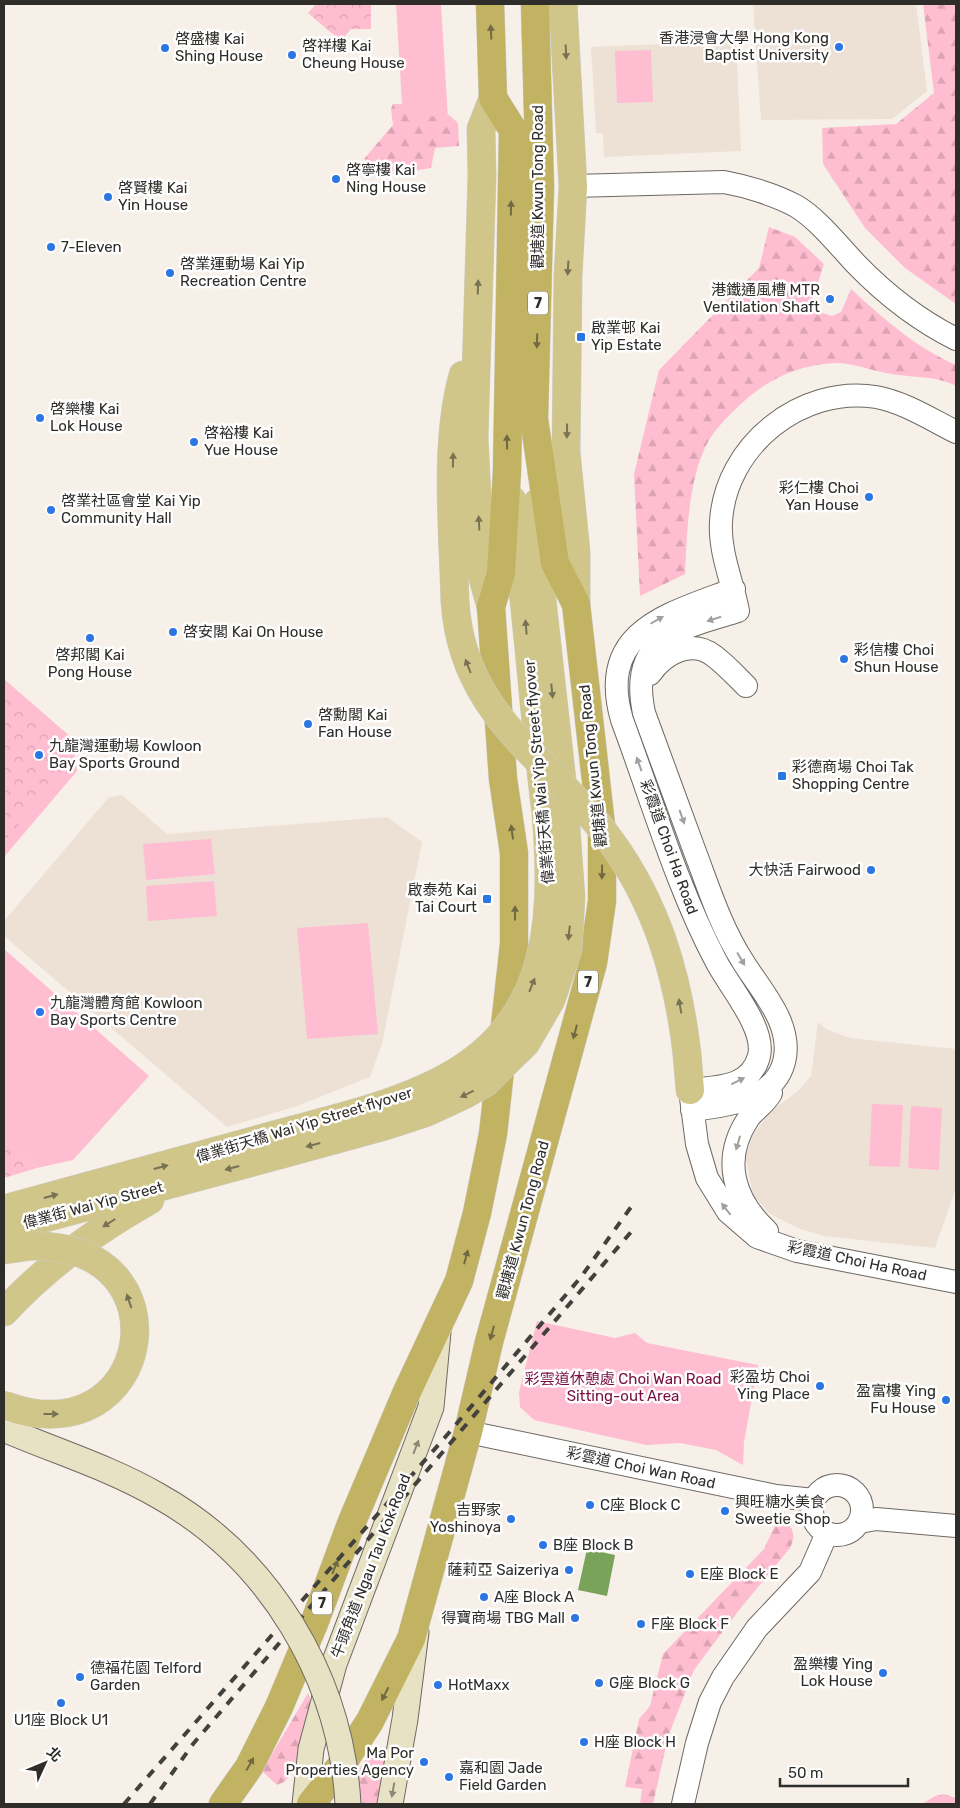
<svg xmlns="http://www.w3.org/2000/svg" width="960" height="1808" font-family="Rubik,'Noto Sans TC',sans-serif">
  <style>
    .built { fill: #ede1d6 }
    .green { fill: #ffbdd1 }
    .forest { fill: url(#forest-firs) }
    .park { fill: url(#park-crowns) }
    .water { fill: #78a358 }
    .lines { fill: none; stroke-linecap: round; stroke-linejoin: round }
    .tertiary-casing { stroke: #6e6863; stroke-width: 24 }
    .secondary-casing { stroke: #6e6863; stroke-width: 27 }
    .primary-casing { stroke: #cdcdcc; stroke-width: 29 }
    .trunk-casing { stroke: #cdcdcc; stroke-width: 29 }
    .tertiary { stroke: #fff; stroke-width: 22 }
    .secondary { stroke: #e8e2c4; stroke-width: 25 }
    .primary { stroke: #d1c689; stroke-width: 28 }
    .trunk { stroke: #c2b362; stroke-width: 28 }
    .rail { stroke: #43413d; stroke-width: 4; stroke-dasharray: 9 9; stroke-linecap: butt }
    .secondary-bridge-casing { stroke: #6e6863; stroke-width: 27; stroke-linecap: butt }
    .primary-bridge-casing { stroke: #cdcdcc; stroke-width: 29; stroke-linecap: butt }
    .secondary-bridge { stroke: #e8e2c4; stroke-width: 25 }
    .primary-bridge { stroke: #d1c689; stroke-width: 28 }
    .oneway { fill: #716943 }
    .oneway2 { fill: #787255 }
    .oneway3 { fill: #a1a09f }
    .oneway4 { fill: #8c8877 }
    .poi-dot { fill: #2b76e2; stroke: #fefefe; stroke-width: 2 }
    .labels { text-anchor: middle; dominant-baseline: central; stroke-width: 5; stroke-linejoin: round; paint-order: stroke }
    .shield { fill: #fefefe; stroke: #6d6c6a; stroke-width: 1 }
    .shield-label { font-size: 14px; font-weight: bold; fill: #2f2d2a }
    .poi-label { font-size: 15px; fill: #2f2d2a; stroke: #fefefe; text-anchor: start }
    .street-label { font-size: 15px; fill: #2f2d2a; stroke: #fefefe }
    .park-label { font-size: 15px; fill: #780e41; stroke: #fefefe }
  </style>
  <defs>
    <pattern id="forest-firs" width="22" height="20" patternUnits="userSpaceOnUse" patternTransform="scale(1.25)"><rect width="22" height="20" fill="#ffbdd1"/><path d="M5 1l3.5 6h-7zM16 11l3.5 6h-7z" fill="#dba3b4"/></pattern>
    <pattern id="park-crowns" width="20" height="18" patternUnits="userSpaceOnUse" patternTransform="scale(1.25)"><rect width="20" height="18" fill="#ffbdd1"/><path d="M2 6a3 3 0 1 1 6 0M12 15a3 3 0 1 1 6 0" fill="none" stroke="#dba3b4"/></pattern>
  </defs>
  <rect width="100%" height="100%" fill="#f6f0e9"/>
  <path class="built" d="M 753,4 L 916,4 L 927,91 L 892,119 L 761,120 Z
    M 736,41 L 741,151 L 604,157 L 603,133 L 596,133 L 591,47 Z
    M 122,795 L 167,834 L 387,817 L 422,842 L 382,1044 L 370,1077 L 297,1106 L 227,1127 L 4,936 L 4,921 L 109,797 Z
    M 818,1022 L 826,1029 L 850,1038 L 956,1049 L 956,1188 L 935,1248 L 824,1236 L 800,1229 L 770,1214 L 753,1195 L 745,1154 L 753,1135 L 771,1111 L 797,1092 L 811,1076 Z"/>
  <path class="green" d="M 396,4 L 441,4 L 448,119 L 403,121 Z
    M 651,50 L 653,102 L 617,103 L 615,51 Z
    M 4,679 L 72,738 L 77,771 L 4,857 Z
    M 211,839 L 215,874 L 146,880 L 143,844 Z
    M 214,881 L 217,916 L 148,921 L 146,886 Z
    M 368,923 L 378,1034 L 307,1039 L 297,928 Z
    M 4,949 L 149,1076 L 73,1160 L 37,1168 L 4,1139 Z
    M 872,1104 L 903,1105 L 900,1167 L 869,1166 Z
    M 911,1106 L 942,1108 L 939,1170 L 908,1168 Z
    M 537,1321 L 615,1338 L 635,1333 L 647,1343 L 758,1365 L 744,1442 L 743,1465 L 716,1450 L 680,1443 L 646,1445 L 534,1420 L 520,1407 L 519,1392 Z"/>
  <path class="forest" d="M 923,4 L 956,4 L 956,304 L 905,268 L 865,228 L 823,164 L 822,128 L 896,124 L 934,93 Z
    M 393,104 L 404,104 L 425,117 L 449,115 L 458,123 L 459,146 L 435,148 L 431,168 L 383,176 L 364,159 L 393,125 L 391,109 Z
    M 769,227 L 795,237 L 824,264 L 813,298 L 819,312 L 832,316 L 841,312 L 851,289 C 884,319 915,347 956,365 L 956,386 C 936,375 908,378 886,373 C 870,370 850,362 834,363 C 802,365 774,376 750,396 C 736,408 719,424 709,440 C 688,477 687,533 685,574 L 640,596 L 634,474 L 659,370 L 759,268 Z
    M 778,1519 C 793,1524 797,1534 790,1548 L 735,1615 L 694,1670 L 668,1737 L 653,1804 L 640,1804 L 642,1789 L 625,1787 L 639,1719 L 650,1706 L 663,1654 L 764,1549 Z
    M 308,1693 L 314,1709 L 301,1765 L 284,1782 L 277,1785 L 262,1771 Z
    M 373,1749 L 392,1757 L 382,1804 L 343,1804 L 343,1793 Z"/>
  <path class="park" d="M 316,4 L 371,4 L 371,29 L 351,29 L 341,41 L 308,13 Z
    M 4,691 L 67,745 L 67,768 L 4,842 Z
    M 4,1139 L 37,1168 L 4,1178 Z
    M 944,1794 L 956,1798 L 956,1804 L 922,1804 L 935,1796 Z"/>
  <path class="water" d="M 587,1549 L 615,1555 L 607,1596 L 578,1590 Z"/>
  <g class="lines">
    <defs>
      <path id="tertiary" d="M 573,186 L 724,182 C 746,186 776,195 796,206 C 819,220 838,245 856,264 C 886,295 918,320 956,339
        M 734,589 C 669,614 596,630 622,720 C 652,800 676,885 716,961 C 728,985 766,1028 759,1056 C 751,1088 717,1087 690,1090 L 697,1144 L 707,1178 L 728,1212 L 757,1237 L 797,1251 L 956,1282
        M 650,674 C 664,654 691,638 714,656 C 725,664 736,676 746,686
        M 692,1110 C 725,1106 774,1101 784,1062 C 794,1024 760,990 742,960 C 721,927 709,889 695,852 C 678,806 661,759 644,713 C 628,637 680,629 738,611 C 733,583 719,552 721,522 C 725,446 801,385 876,397 C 904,402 932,420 956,432
        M 767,1231 C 734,1200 721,1160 748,1119 C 754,1110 766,1103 771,1093
        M 468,1432 L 776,1496 L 814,1500
        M812 1510a25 25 0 1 1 50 0a25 25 0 1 1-50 0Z
        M 860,1522 L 876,1519 L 956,1526
        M 683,1804 L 697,1743 L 710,1702 L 723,1677 L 757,1628 L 810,1572 L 827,1533"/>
      <path id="secondary" d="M 305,1804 L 311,1749 L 334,1664 L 431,1407 L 438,1332
        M 390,1804 L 405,1719 L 416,1632"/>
      <path id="primary" d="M 563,4 L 573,186 L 568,276 L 566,452 L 576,552 L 576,604
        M 512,500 C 527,604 533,710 546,814
        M 537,503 L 539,573 L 564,799
        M 455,601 C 453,530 444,443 463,375
        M 491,607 L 481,571 L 474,438 L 482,176 L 481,129 L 493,98
        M 687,1054 L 690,1090
        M 4,1209 L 274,1135
        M 4,1229 L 279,1155
        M 4,1250 L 32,1246
        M 4,1312 C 48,1265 94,1232 150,1200"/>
      <path id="trunk" d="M 223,1804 L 249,1767 L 279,1707 L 315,1621 L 351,1524 L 406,1394 L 459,1281 L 477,1213 L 493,1134 L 514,944 L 514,853 L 503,779 L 491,607 L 501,573 L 507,471 L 513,130 L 493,98 L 490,4
        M 311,1804 L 340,1767 L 370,1721 L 411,1639 L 468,1432 L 489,1342 L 593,963 L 602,901 L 602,834 L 576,604 L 555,563 L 534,419 L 540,187 L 535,4"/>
    </defs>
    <use href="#tertiary" class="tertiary-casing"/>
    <use href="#secondary" class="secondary-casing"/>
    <use href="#primary" class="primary-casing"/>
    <use href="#trunk" class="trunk-casing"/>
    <use href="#tertiary" class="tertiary"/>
    <use href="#secondary" class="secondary"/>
    <use href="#primary" class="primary"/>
    <use href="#trunk" class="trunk"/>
    <path class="rail" d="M 124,1804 L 447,1435 L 581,1277 L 631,1207
      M 150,1804 L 193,1744 L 631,1232"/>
    <defs>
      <path id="secondary-bridge" d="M 4,1429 C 55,1451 108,1467 157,1495 C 269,1557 341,1677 348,1804"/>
      <path id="primary-bridge" d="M 455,601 C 462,717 548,756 610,840 C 657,904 678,976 687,1054
        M 274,1135 C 324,1121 377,1110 425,1088 C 547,1034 556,933 546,814
        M 279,1155 L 385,1126 L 425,1113 L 466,1094 L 485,1083 L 526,1043 L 551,1000 L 568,949 L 571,897 L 565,815
        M 4,1405 C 153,1461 191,1243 32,1246"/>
    </defs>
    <use href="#secondary-bridge" class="secondary-bridge-casing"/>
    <use href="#primary-bridge" class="primary-bridge-casing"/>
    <use href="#secondary-bridge" class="secondary-bridge"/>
    <use href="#primary-bridge" class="primary-bridge"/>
  </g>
  <defs><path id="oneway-solid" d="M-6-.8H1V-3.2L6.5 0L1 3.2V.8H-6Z" transform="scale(1.25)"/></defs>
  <g class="oneway">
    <use href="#oneway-solid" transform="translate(491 32) rotate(-93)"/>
    <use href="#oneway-solid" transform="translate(511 208) rotate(-89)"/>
    <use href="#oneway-solid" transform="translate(537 341) rotate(92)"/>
    <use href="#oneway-solid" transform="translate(507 442) rotate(-91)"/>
    <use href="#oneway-solid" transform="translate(512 832) rotate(-98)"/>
    <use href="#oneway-solid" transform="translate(602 872) rotate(91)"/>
    <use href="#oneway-solid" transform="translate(515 913) rotate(-90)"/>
    <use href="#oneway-solid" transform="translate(575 1032) rotate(105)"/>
    <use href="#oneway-solid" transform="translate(466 1257) rotate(-75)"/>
    <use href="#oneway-solid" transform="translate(492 1333) rotate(105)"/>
    <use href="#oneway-solid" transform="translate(335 1567) rotate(-69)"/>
    <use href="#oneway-solid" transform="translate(385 1694) rotate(117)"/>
    <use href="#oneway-solid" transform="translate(250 1764) rotate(-61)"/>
  </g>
  <g class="oneway2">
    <use href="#oneway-solid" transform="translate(566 52) rotate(87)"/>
    <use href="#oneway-solid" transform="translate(568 268) rotate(93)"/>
    <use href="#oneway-solid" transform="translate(478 287) rotate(-88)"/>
    <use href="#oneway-solid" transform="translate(567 431) rotate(91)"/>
    <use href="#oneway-solid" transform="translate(453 460) rotate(-89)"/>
    <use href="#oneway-solid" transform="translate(479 523) rotate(-93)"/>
    <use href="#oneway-solid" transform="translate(526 627) rotate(-95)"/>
    <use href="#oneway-solid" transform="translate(468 666) rotate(-111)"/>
    <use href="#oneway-solid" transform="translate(552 691) rotate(84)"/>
    <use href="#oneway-solid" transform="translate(569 933) rotate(96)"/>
    <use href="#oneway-solid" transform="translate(532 985) rotate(-68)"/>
    <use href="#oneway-solid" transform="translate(680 1006) rotate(-100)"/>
    <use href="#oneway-solid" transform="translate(467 1094) rotate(154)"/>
    <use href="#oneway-solid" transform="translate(313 1145) rotate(165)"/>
    <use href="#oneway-solid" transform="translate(161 1167) rotate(-15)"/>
    <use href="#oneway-solid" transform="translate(232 1168) rotate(165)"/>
    <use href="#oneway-solid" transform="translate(51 1196) rotate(-15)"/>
    <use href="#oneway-solid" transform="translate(109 1223) rotate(148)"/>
    <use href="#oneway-solid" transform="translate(129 1301) rotate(-109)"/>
    <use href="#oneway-solid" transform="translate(51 1414)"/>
  </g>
  <g class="oneway3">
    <use href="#oneway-solid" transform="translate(714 619) rotate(163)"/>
    <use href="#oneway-solid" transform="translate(657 620) rotate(-30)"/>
    <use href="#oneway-solid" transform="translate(639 764) rotate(-110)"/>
    <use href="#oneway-solid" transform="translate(682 817) rotate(70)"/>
    <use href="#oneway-solid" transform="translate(741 959) rotate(59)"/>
    <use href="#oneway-solid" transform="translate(738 1081) rotate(-27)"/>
    <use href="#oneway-solid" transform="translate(738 1143) rotate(106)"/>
    <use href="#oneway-solid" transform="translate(726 1209) rotate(-128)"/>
  </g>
  <g class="oneway4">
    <use href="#oneway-solid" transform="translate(416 1447) rotate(-69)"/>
    <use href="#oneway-solid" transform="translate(393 1790) rotate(100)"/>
  </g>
  <g class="poi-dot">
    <circle cx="839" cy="47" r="5"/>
    <circle cx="165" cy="48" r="5"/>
    <circle cx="292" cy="55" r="5"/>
    <circle cx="336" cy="179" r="5"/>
    <circle cx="108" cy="197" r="5"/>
    <circle cx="51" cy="247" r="5"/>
    <circle cx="170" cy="273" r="5"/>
    <circle cx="830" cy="299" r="5"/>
    <rect x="576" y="332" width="10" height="10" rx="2.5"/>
    <circle cx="40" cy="418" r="5"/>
    <circle cx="194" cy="442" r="5"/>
    <circle cx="869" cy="497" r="5"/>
    <circle cx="51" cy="510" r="5"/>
    <circle cx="173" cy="632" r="5"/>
    <circle cx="90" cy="638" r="5"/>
    <circle cx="844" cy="659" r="5"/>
    <circle cx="308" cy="724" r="5"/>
    <circle cx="39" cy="755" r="5"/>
    <rect x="777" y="771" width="10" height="10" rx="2.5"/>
    <circle cx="871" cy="870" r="5"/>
    <rect x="482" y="894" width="10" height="10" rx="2.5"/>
    <circle cx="40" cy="1012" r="5"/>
    <circle cx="820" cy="1386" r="5"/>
    <circle cx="946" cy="1400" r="5"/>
    <circle cx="590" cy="1505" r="5"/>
    <circle cx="725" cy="1511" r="5"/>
    <circle cx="511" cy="1519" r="5"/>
    <circle cx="543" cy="1545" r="5"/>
    <circle cx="569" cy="1570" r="5"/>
    <circle cx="690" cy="1574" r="5"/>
    <circle cx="484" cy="1597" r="5"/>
    <circle cx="575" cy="1618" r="5"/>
    <circle cx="641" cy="1624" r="5"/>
    <circle cx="883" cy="1673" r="5"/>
    <circle cx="80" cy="1677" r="5"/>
    <circle cx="599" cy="1683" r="5"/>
    <circle cx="438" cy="1685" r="5"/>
    <circle cx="61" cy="1703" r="5"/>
    <circle cx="584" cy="1742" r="5"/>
    <circle cx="424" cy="1762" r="5"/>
    <circle cx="449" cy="1777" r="5"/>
  </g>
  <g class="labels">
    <g class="shield">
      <rect x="528" y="291.5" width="20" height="23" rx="4"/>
      <rect x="578" y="970.5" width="20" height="23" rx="4"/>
      <rect x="312" y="1591.5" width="20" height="23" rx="4"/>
    </g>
    <g class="shield-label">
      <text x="538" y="303">7</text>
      <text x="588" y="982">7</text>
      <text x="322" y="1603">7</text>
    </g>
    <g class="poi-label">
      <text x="829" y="38" text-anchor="end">香港浸會大學 Hong Kong<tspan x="829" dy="17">Baptist University</tspan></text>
      <text x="175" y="39">啓盛樓 Kai<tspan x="175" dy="17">Shing House</tspan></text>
      <text x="302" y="46">啓祥樓 Kai<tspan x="302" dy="17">Cheung House</tspan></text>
      <text x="346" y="170">啓寧樓 Kai<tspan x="346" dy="17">Ning House</tspan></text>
      <text x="118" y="188">啓賢樓 Kai<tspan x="118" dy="17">Yin House</tspan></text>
      <text x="61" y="247">7-Eleven</text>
      <text x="180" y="264">啓業運動場 Kai Yip<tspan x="180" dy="17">Recreation Centre</tspan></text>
      <text x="820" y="290" text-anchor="end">港鐵通風槽 MTR<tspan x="820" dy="17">Ventilation Shaft</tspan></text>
      <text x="591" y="328">啟業邨 Kai<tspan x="591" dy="17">Yip Estate</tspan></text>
      <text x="50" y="409">啓樂樓 Kai<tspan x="50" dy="17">Lok House</tspan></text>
      <text x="204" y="433">啓裕樓 Kai<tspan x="204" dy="17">Yue House</tspan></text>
      <text x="859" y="488" text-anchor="end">彩仁樓 Choi<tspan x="859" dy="17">Yan House</tspan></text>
      <text x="61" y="501">啓業社區會堂 Kai Yip<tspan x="61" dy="17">Community Hall</tspan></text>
      <text x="183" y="632">啓安閣 Kai On House</text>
      <text x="854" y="650">彩信樓 Choi<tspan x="854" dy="17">Shun House</tspan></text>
      <text x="90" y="655" text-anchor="middle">啓邦閣 Kai<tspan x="90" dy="17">Pong House</tspan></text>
      <text x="318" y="715">啓勳閣 Kai<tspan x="318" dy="17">Fan House</tspan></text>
      <text x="49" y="746">九龍灣運動場 Kowloon<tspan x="49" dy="17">Bay Sports Ground</tspan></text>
      <text x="792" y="767">彩德商場 Choi Tak<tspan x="792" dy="17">Shopping Centre</tspan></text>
      <text x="861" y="870" text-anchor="end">大快活 Fairwood</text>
      <text x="477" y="890" text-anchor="end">啟泰苑 Kai<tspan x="477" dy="17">Tai Court</tspan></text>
      <text x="50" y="1003">九龍灣體育館 Kowloon<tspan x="50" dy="17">Bay Sports Centre</tspan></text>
      <text x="810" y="1377" text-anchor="end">彩盈坊 Choi<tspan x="810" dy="17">Ying Place</tspan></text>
      <text x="936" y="1391" text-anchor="end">盈富樓 Ying<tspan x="936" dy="17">Fu House</tspan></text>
      <text x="735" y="1502">興旺糖水美食<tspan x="735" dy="17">Sweetie Shop</tspan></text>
      <text x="600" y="1505">C座 Block C</text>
      <text x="501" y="1510" text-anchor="end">吉野家<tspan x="501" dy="17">Yoshinoya</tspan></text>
      <text x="553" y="1545">B座 Block B</text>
      <text x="559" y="1570" text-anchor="end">薩莉亞 Saizeriya</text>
      <text x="700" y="1574">E座 Block E</text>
      <text x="494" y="1597">A座 Block A</text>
      <text x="565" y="1618" text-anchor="end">得寶商場 TBG Mall</text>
      <text x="651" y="1624">F座 Block F</text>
      <text x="873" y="1664" text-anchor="end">盈樂樓 Ying<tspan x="873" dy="17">Lok House</tspan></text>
      <text x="90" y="1668">德福花園 Telford<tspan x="90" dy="17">Garden</tspan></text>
      <text x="609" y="1683">G座 Block G</text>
      <text x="448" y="1685">HotMaxx</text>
      <text x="61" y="1720" text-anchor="middle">U1座 Block U1</text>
      <text x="594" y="1742">H座 Block H</text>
      <text x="414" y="1753" text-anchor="end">Ma Por<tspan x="414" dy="17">Properties Agency</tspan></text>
      <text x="459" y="1768">嘉和園 Jade<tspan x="459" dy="17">Field Garden</tspan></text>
    </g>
    <g class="street-label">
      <text transform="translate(538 187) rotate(-90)">觀塘道 Kwun Tong Road</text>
      <text transform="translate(593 766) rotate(-96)">觀塘道 Kwun Tong Road</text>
      <text transform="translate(539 772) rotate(-95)">偉業街天橋 Wai Yip Street flyover</text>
      <text transform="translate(669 847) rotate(70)">彩霞道 Choi Ha Road</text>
      <text transform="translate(304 1125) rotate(-17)">偉業街天橋 Wai Yip Street flyover</text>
      <text transform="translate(93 1205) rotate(-15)">偉業街 Wai Yip Street</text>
      <text transform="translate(523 1220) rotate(-75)">觀塘道 Kwun Tong Road</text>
      <text transform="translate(857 1261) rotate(12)">彩霞道 Choi Ha Road</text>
      <text transform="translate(641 1468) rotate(12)">彩雲道 Choi Wan Road</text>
      <text transform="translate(371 1566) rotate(-69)">牛頭角道 Ngau Tau Kok Road</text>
    </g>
    <g class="park-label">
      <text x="623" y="1379">彩雲道休憩處 Choi Wan Road<tspan x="623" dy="17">Sitting-out Area</tspan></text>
    </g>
  </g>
  <rect width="960" height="1808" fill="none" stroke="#2f2d2a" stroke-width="10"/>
  <g transform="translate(45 1763) rotate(46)" stroke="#fefefe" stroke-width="4" paint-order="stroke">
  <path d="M0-4L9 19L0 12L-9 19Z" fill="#2f2d2a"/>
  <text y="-8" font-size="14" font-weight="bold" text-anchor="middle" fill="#2f2d2a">北</text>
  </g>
  <path d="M780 1778v8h128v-8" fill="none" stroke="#2f2d2a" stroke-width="2.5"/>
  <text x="788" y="1778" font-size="15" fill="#2f2d2a" stroke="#fefefe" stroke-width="4" paint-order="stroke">50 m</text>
</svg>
